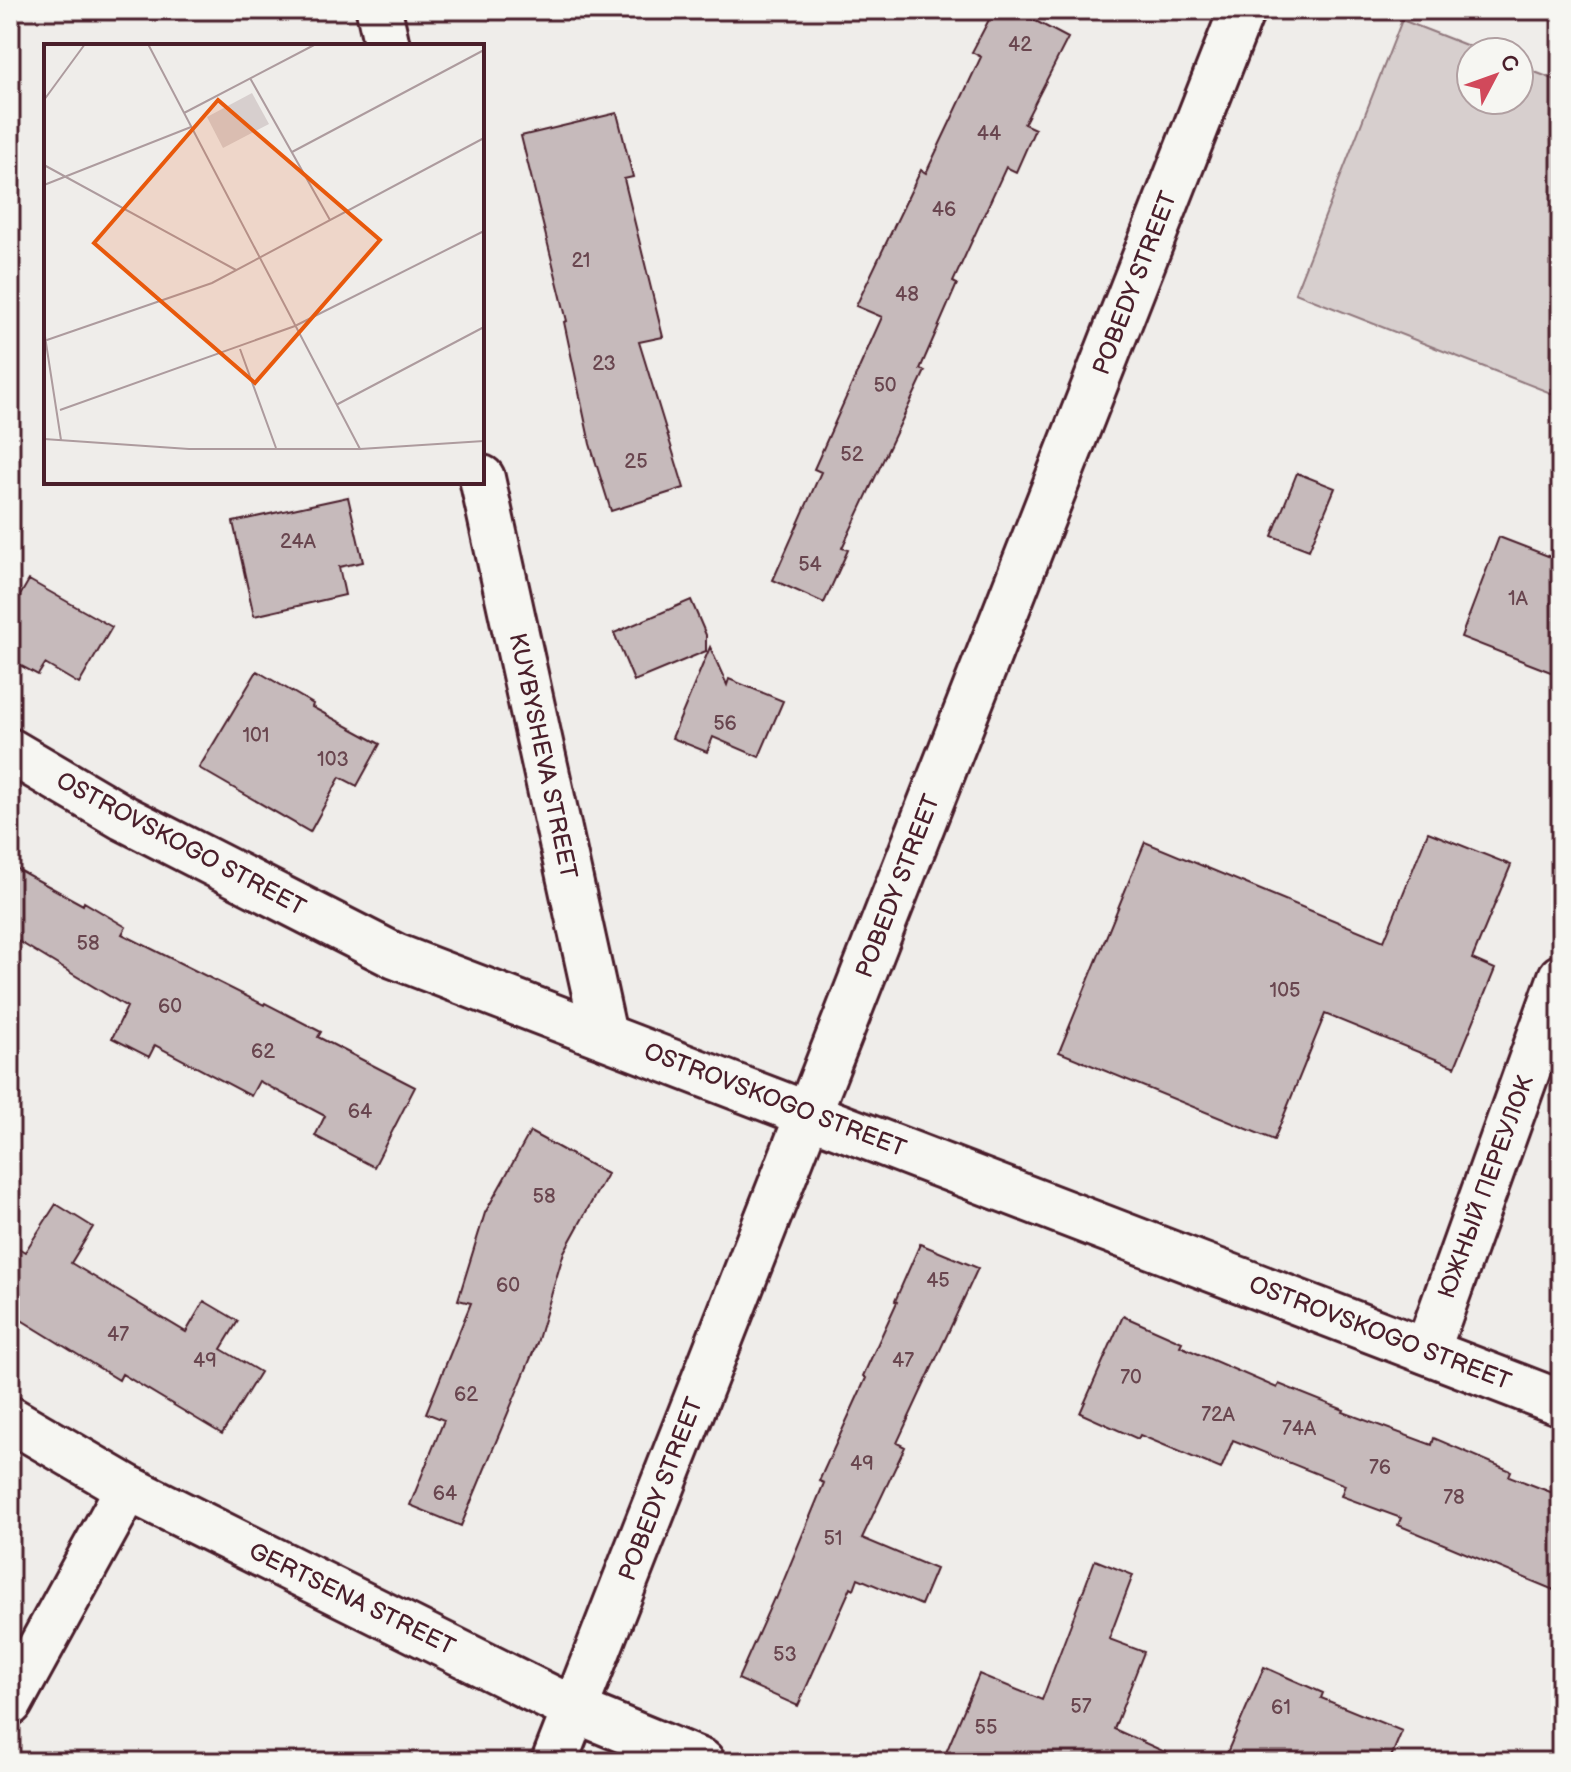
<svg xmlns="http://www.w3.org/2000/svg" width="1571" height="1772" font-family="'Balsamiq Sans',sans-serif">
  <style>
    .green { fill: #d7cfce; stroke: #90777c; stroke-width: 2 }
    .building { fill: #c6babb; stroke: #4a1f2b; stroke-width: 2 }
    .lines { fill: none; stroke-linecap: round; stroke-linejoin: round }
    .minor-casing { stroke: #4a1f2b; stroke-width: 50 }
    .major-casing { stroke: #4a1f2b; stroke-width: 50 }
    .minor { stroke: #f6f6f2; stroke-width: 44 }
    .major { stroke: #f6f6f2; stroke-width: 44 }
    .labels { text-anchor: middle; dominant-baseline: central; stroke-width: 6; stroke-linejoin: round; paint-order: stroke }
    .number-label { font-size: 20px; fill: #69464f }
    .street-label { font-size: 24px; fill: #4a1f2b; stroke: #f6f6f2 }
    .inset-road { fill: none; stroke: #ad9b9e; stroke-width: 2 }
    .view { fill: #e8590c; fill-opacity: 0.15; stroke: #e8590c; stroke-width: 4 }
    .inset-edge { fill: none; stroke: #4a1f2b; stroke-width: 4 }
  </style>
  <rect width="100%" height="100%" fill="#efedea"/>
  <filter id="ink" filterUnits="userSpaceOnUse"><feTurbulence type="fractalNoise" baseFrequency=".0125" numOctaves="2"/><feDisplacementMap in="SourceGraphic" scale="16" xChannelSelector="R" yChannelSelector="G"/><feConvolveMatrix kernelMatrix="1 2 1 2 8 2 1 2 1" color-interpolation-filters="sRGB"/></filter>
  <g filter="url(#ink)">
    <path class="green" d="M 1402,20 L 1484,52 L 1471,52 L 1471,100 L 1519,100 L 1519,66 L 1561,82 L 1561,397 L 1295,293 Z"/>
    <path class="building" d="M 994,10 L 1015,10 L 1068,38 L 1024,124 L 1035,129 L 1016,172 L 1006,167 L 953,282 L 957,284 L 920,369 L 925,371 L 842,548 L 848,550 L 824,603 L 773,580 L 821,472 L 814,469 L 882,317 L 856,306 L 921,170 L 926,173 L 981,57 L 972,52 Z
      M 617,113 L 633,177 L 624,179 L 663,337 L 639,342 L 684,488 L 611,511 L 590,444 L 564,322 L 567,321 L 521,136 Z
      M 1297,473 L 1335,488 L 1309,550 L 1272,536 Z
      M 348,497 L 363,562 L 339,567 L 345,595 L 254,616 L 233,522 Z
      M 1499,537 L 1561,561 L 1561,676 L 1461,637 Z
      M 29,580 L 112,627 L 79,684 L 45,664 L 38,675 L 10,660 L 10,613 Z
      M 691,600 L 706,635 L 706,651 L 634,681 L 614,633 Z
      M 710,647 L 727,685 L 729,679 L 783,701 L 759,757 L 713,737 L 707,752 L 672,738 Z
      M 257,671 L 313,704 L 312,707 L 380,744 L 357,786 L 340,777 L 310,832 L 199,768 Z
      M 1428,832 L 1511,865 L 1472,959 L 1495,969 L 1455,1067 L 1325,1014 L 1274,1140 L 1059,1052 L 1145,842 L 1384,941 Z
      M 10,865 L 83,905 L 84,902 L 126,927 L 122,934 L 264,1005 L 265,1003 L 321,1032 L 318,1037 L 415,1087 L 374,1167 L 315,1136 L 325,1116 L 259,1081 L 251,1096 L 155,1045 L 149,1057 L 112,1038 L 127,1007 L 10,936 Z
      M 530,1132 L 607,1174 L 564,1252 L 537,1343 L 461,1526 L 410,1505 L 444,1420 L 426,1413 L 471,1303 L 458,1300 L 485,1213 Z
      M 56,1204 L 93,1227 L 71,1263 L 186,1332 L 204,1301 L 238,1321 L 221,1349 L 260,1372 L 222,1434 L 122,1374 L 119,1380 L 10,1313 L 10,1243 L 25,1252 Z
      M 920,1244 L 978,1268 L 897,1443 L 905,1447 L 862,1538 L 936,1569 L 921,1605 L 858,1578 L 854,1589 L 851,1587 L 798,1706 L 738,1679 L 774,1598 L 776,1599 L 824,1483 L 819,1481 L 866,1378 L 863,1376 L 897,1302 L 895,1301 Z
      M 1123,1316 L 1182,1342 L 1180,1346 L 1277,1388 L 1279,1384 L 1344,1410 L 1343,1412 L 1432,1445 L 1434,1438 L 1511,1471 L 1509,1476 L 1561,1496 L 1561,1593 L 1398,1525 L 1401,1518 L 1341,1496 L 1345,1485 L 1233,1440 L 1221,1469 L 1140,1435 L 1138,1439 L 1080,1413 Z
      M 1095,1560 L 1133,1575 L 1109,1639 L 1144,1652 L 1114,1729 L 1187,1762 L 942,1762 L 979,1674 L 1042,1700 Z
      M 1264,1667 L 1323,1693 L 1321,1698 L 1402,1731 L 1389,1762 L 1223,1762 Z"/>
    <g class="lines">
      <defs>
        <path id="minor" d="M 379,10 L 387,46
          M 482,478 L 604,1035
          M 1427,1351 L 1561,977
          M 10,1419 L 128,1488 L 575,1710 L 702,1762
          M 10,1703 L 128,1488
          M 554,1762 L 1242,10"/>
        <path id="major" d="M 10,751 L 124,818 L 395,956 L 1561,1403"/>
      </defs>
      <use href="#minor" class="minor-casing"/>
      <use href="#major" class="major-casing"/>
      <use href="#minor" class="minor"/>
      <use href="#major" class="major"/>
    </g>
  </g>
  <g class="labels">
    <g class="number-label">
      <text x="1020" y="45">42</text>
      <text x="989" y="134">44</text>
      <text x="944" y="210">46</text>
      <text x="581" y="261">21</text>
      <text x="907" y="295">48</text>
      <text x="604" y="364">23</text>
      <text x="885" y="386">50</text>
      <text x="852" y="455">52</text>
      <text x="636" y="462">25</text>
      <text x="298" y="542">24А</text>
      <text x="810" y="565">54</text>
      <text x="1518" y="599">1А</text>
      <text x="725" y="724">56</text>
      <text x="256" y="736">101</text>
      <text x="333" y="760">103</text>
      <text x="88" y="944">58</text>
      <text x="1285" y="991">105</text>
      <text x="170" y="1007">60</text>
      <text x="263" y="1052">62</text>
      <text x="360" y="1112">64</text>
      <text x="544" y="1197">58</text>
      <text x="938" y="1281">45</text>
      <text x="508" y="1286">60</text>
      <text x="118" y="1335">47</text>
      <text x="205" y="1361">49</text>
      <text x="903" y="1361">47</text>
      <text x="1131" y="1378">70</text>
      <text x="466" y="1395">62</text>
      <text x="1218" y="1415">72А</text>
      <text x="1299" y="1429">74А</text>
      <text x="862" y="1464">49</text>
      <text x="1380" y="1468">76</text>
      <text x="445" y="1494">64</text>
      <text x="1454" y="1498">78</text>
      <text x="833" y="1539">51</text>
      <text x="785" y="1655">53</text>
      <text x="1081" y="1707">57</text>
      <text x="1281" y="1708">61</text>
      <text x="986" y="1728">55</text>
    </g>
    <g class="street-label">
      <text transform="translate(1135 283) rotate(-69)">POBEDY STREET</text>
      <text transform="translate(543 756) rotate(78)">KUYBYSHEVA STREET</text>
      <text transform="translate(181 844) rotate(28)">OSTROVSKOGO STREET</text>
      <text transform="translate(898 886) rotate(-69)">POBEDY STREET</text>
      <text transform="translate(775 1100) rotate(21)">OSTROVSKOGO STREET</text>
      <text transform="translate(1486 1187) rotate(-70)">ЮЖНЫЙ ПЕРЕУЛОК</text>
      <text transform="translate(1380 1333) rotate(21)">OSTROVSKOGO STREET</text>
      <text transform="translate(661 1489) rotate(-69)">POBEDY STREET</text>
      <text transform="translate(352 1599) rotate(26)">GERTSENA STREET</text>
    </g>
  </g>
  <g transform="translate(44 44)">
    <rect width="440" height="440" fill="#efedea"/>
    <path d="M 208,49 L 225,80 L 179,104 L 163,73 Z" fill="#d7cfce"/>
    <path class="inset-road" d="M 104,0 L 316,405M 206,34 L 286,176M 0,56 L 41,0M 140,69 L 272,0M 248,108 L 440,6M 0,121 L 192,226M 0,141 L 147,83M 0,286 L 17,396M 0,297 L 168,239 L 440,94M 196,305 L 232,404M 292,361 L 440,283M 16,366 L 251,282 L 440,187M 0,395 L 145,405 L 316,405 L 440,397"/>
    <path class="view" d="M 174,56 L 336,196 L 211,339 L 50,199 Z"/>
    <rect width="440" height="440" class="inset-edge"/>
  </g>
  <rect width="1571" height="1772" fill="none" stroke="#f6f6f2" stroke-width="40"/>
  <rect x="20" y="20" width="1531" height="1732" fill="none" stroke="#4a1f2b" stroke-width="3" filter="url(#ink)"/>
  <g transform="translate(1495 76) rotate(49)"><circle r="38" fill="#f6f6f2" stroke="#b1a0a2" stroke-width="2"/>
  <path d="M0-6L14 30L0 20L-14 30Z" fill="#d1495b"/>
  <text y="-12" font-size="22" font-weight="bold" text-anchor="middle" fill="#4a1f2b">С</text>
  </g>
</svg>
